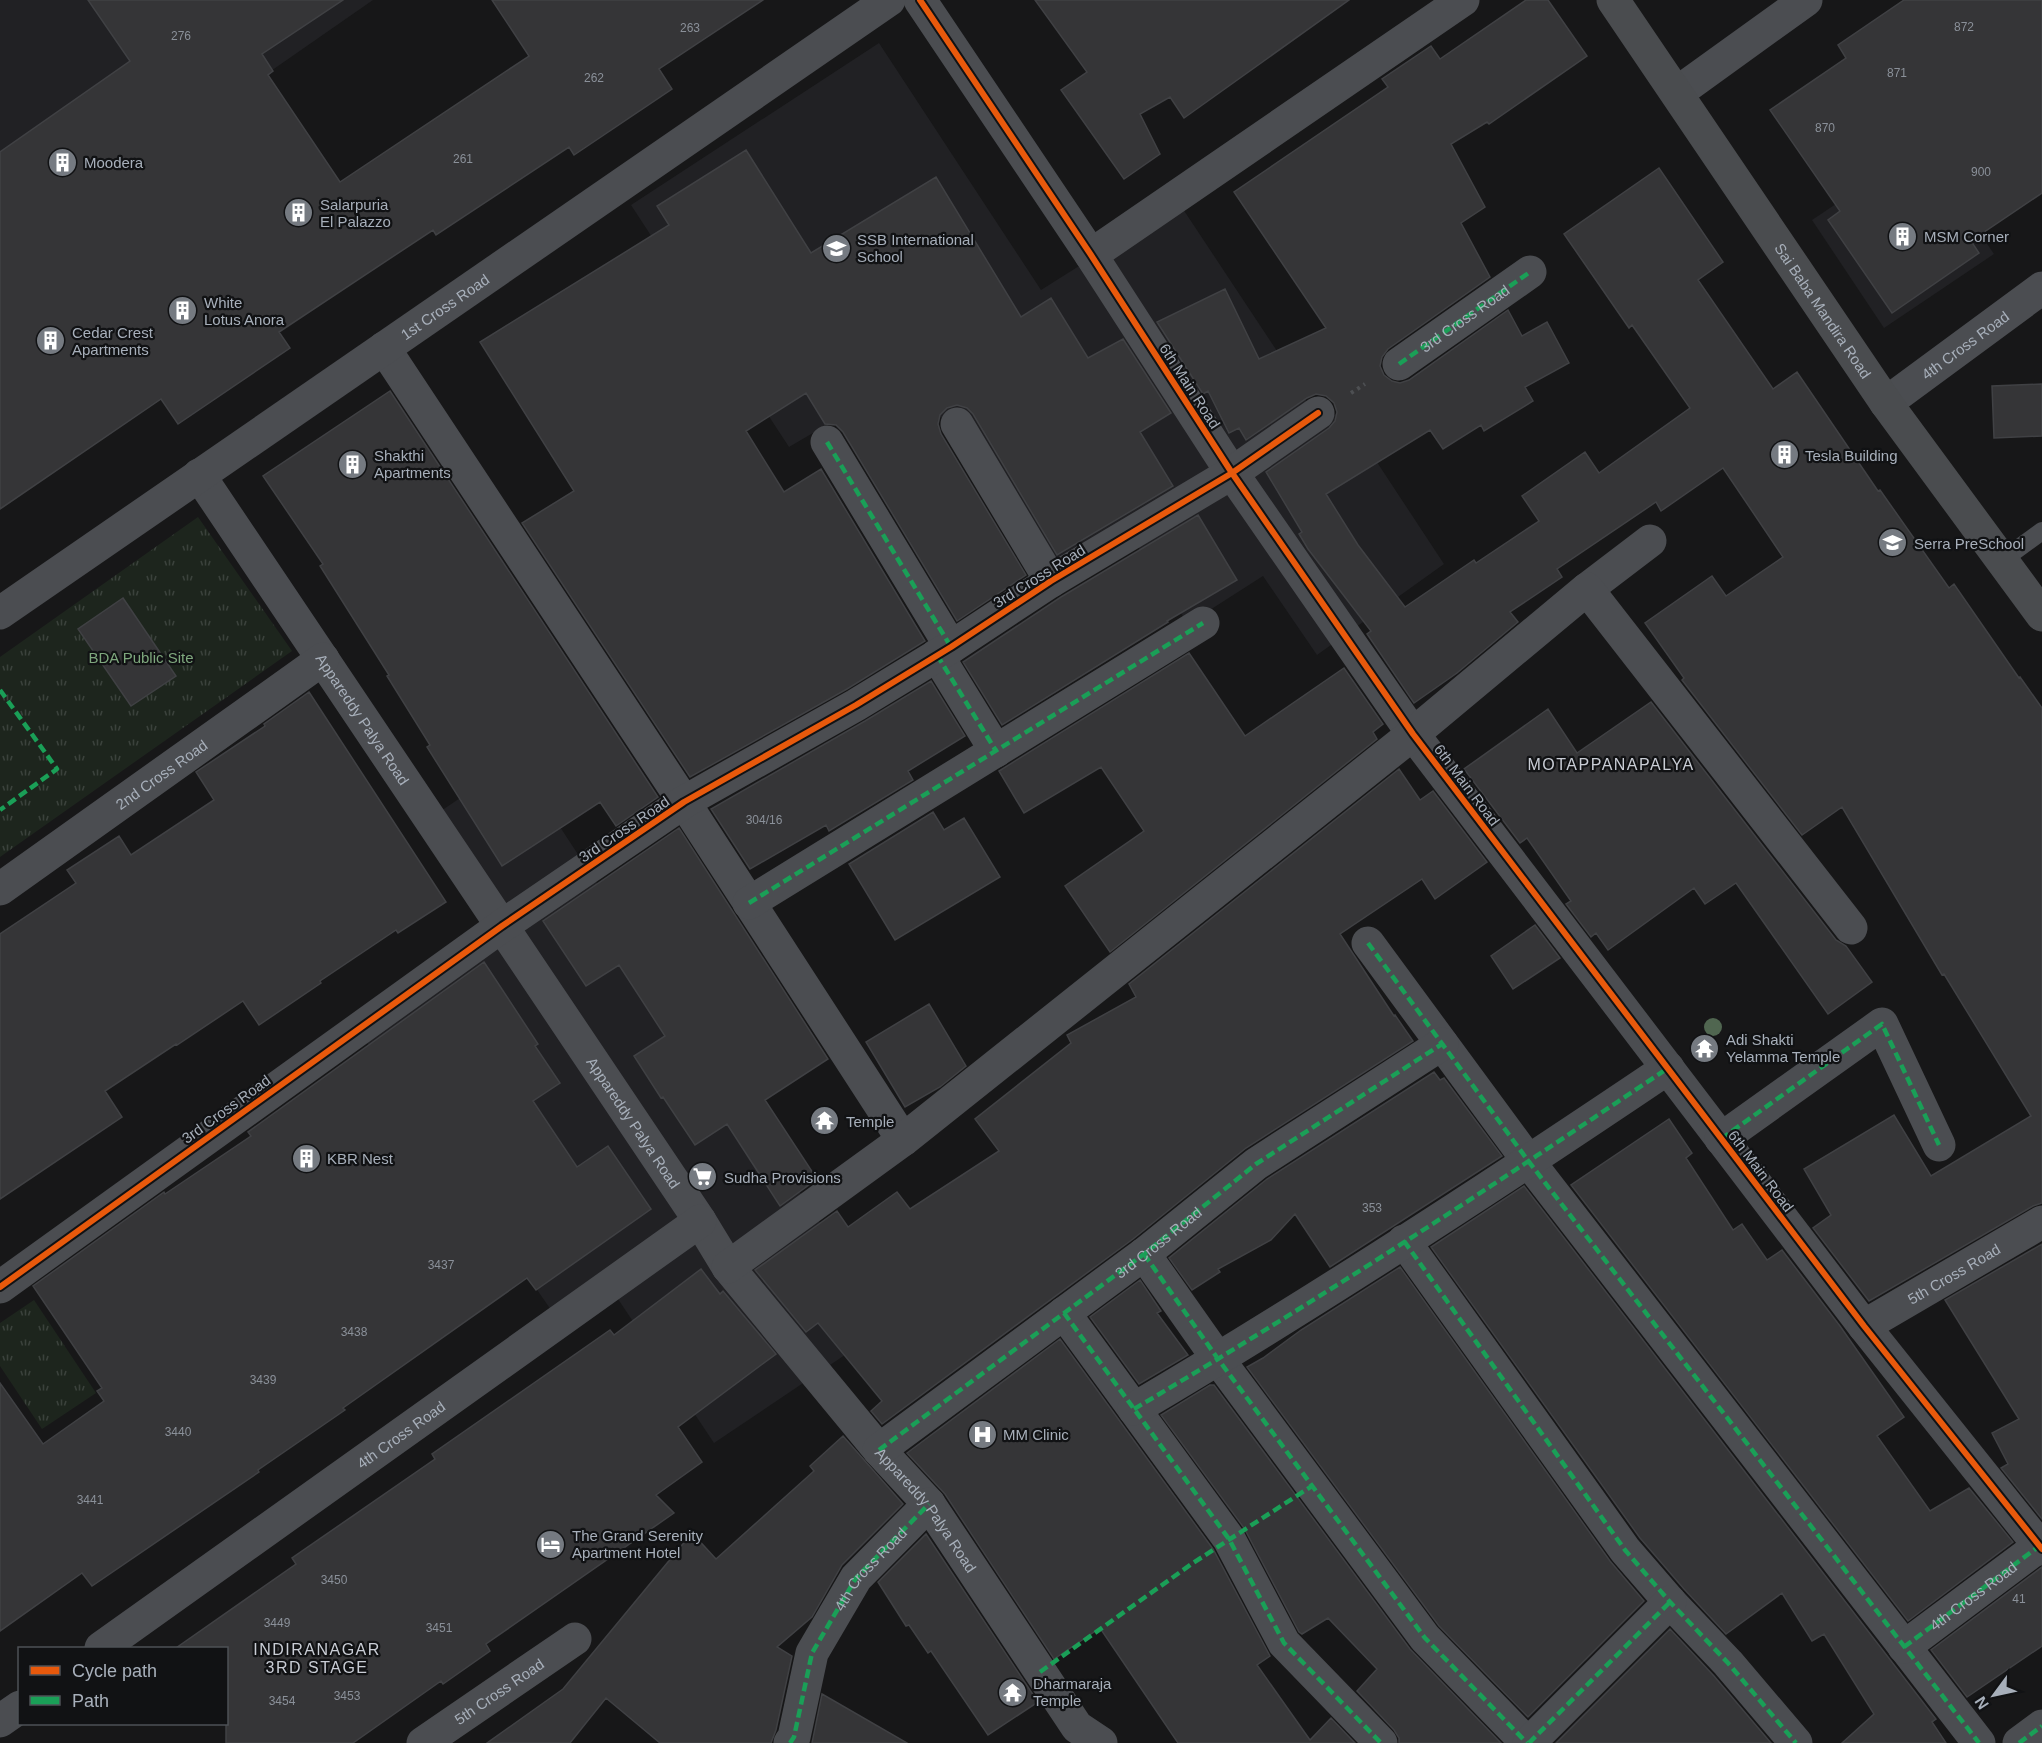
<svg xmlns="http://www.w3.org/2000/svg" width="2042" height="1743" font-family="Arial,sans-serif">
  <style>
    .built { fill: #212124 }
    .grass { fill: url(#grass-tufts) }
    .building { fill: #353537; stroke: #404144; stroke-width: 1.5 }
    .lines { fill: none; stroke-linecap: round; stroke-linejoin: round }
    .path { stroke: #4d4f52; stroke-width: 4; stroke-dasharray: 3 4.5; stroke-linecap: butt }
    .lane { stroke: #4b4d51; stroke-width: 18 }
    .street { stroke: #4b4d51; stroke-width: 33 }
    .secondary { stroke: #4a4c4f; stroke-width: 33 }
    .quiet { stroke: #1a9f57; stroke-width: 4.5; stroke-dasharray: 9 4.5; stroke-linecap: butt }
    .cycleway-casing { stroke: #111214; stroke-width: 10 }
    .cycleway { stroke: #e8590c; stroke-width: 6 }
    .tree { fill: #506650 }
    .labels { text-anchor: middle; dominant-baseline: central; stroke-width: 4.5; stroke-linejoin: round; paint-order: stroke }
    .number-label { font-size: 12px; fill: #8a9099 }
    .poi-label { font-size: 15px; fill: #a7afba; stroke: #111214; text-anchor: start }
    .street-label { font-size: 15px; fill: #a7afba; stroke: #111214 }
    .park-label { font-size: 15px; fill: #7ea77d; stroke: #111214 }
    .neighbourhood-label { font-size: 16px; letter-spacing: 1.5px; fill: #c9cdd5; stroke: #111214 }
  </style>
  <defs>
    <pattern id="grass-tufts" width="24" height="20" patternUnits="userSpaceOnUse" patternTransform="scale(1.5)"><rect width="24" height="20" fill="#1d251d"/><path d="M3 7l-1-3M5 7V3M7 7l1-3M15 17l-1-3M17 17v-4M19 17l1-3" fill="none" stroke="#3b423c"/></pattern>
  </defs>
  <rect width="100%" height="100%" fill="#171718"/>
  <path class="built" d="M 0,0 L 373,0 L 0,259 Z
    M 879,43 L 1041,290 L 1179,203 L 1279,354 L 1321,426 L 1342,409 L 1444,564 L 1317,655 L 1263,576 L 1188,624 L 1137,545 L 1053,598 L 914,374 L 789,447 L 631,205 Z
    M 1921,147 L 1994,254 L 1884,328 L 1812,220 Z
    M 516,760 L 888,1326 L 714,1443 L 602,1275 L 551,1310 L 363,1037 L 519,929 L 438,813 Z"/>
  <path class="grass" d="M 198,517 L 292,651 L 0,857 L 0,657 Z
    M 34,1300 L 96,1393 L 42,1429 L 0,1366 L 0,1323 Z"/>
  <path class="building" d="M 88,0 L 343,0 L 262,54 L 273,71 L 268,75 L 340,182 L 529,56 L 492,0 L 763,0 L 659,69 L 672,89 L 574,155 L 569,147 L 436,235 L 433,230 L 279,332 L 290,348 L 178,424 L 161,399 L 0,509 L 0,152 L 130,61 Z
    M 1035,0 L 1349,0 L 1184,118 L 1170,97 L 1140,114 L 1160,154 L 1124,179 L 1061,90 L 1087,72 Z
    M 1526,0 L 1548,0 L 1587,56 L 1489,124 L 1487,122 L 1451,144 L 1485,207 L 1461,223 L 1490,277 L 1388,349 L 1382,357 L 1380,366 L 1384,375 L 1392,381 L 1400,383 L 1409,380 L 1508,310 L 1522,336 L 1547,322 L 1569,363 L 1525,387 L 1533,401 L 1484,431 L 1481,425 L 1443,449 L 1430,430 L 1326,494 L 1358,545 L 1405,607 L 1474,560 L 1476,563 L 1539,521 L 1522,496 L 1585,452 L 1599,473 L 1690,408 L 1632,325 L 1629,328 L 1564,234 L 1659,168 L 1723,262 L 1698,280 L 1773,389 L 1797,372 L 1878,491 L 1880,490 L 1949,588 L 1954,584 L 2019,678 L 2020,677 L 2042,708 L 2042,1203 L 2033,1206 L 1869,1301 L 1813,1228 L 1831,1215 L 1804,1169 L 1894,1115 L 1931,1176 L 2031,1116 L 1944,974 L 1942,975 L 1842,807 L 1802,835 L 1682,680 L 1684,678 L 1645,623 L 1712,576 L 1726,596 L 1783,557 L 1723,468 L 1661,511 L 1656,502 L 1557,569 L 1562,577 L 1510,612 L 1518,622 L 1457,673 L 1414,703 L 1367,634 L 1371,631 L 1308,549 L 1299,534 L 1302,532 L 1266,472 L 1329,428 L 1335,421 L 1337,412 L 1334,403 L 1326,396 L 1316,394 L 1307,398 L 1246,440 L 1239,428 L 1229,433 L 1208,391 L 1203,394 L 1157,322 L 1225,289 L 1259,359 L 1326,328 L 1234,192 L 1388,87 L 1382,79 L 1431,46 L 1440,59 Z
    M 1904,0 L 2042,0 L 2042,193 L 1971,241 L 1979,253 L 1892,313 L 1828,220 L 1840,211 L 1770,110 L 1846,58 L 1838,45 Z
    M 746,150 L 811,253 L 936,177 L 1021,317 L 1051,298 L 1088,358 L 1123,339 L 1171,413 L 1140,432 L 1173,486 L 1057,555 L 973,414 L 967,408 L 957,405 L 947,408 L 940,415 L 938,424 L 941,434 L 1026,575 L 957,621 L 843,432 L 836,425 L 825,424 L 806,393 L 746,431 L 784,492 L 821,469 L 925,641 L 847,689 L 690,777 L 522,523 L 574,491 L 480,342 L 669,225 L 657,206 Z
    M 2042,384 L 2042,436 L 1994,438 L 1992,386 Z
    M 390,391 L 658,797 L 616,826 L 600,802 L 502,866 L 427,747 L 430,745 L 387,676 L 389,675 L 320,566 L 323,564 L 263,476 Z
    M 1198,515 L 1237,580 L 1167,621 L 1168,622 L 1002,725 L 963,662 L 1061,597 Z
    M 123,598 L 176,676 L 131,706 L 78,629 Z
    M 1189,653 L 1245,736 L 1344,668 L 1383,724 L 1373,732 L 1377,739 L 1110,952 L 1065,886 L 1144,831 L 1101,767 L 1024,813 L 999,771 Z
    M 931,681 L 965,736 L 908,771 L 913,780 L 829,831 L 826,825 L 750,869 L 711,809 L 865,721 Z
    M 309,692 L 446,902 L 398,933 L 396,930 L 320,981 L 321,983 L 259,1025 L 243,1001 L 177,1045 L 176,1044 L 105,1091 L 122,1117 L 0,1199 L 0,934 L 76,883 L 67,870 L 119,836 L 131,855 L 214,800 L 196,772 L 265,726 L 264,724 Z
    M 1651,702 L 1836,940 L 1846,946 L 1872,982 L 1828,1014 L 1736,883 L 1705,904 L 1694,888 L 1608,950 L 1596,933 L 1591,937 L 1566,904 L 1571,901 L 1527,838 L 1520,843 L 1464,769 L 1548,709 L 1577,753 Z
    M 1399,769 L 1420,800 L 1433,791 L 1487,862 L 1435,899 L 1422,879 L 1340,934 L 1394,1016 L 1395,1015 L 1413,1041 L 1246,1148 L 1133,1239 L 882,1424 L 871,1411 L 882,1401 L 818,1323 L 806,1332 L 755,1270 L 837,1211 L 848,1227 L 897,1192 L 910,1209 L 999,1151 L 975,1119 L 1071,1043 L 1067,1035 L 1136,997 L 1129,984 Z
    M 933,812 L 944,830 L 964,818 L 1000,877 L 895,940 L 849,864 Z
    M 679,828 L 828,1059 L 765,1100 L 817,1179 L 780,1206 L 727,1124 L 695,1145 L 663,1097 L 661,1098 L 634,1056 L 665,1036 L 619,965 L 586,986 L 543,921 Z
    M 1535,925 L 1560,958 L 1513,989 L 1491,956 Z
    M 484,962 L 538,1044 L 535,1046 L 560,1083 L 533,1101 L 577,1167 L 608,1146 L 651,1209 L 536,1290 L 527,1278 L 343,1408 L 345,1410 L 258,1470 L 259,1472 L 92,1586 L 82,1573 L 0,1631 L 0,1383 L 43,1444 L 104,1401 L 97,1391 L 102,1388 L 33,1286 L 164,1192 L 165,1194 L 251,1136 L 248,1132 Z
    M 929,1004 L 966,1066 L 940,1087 L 905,1107 L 866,1042 Z
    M 1434,1072 L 1440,1080 L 1444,1078 L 1502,1156 L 1330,1267 L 1295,1214 L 1271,1240 L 1218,1269 L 1220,1272 L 1192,1290 L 1169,1258 L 1267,1179 Z
    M 1669,1119 L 1692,1153 L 1686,1158 L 1733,1230 L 1742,1224 L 1767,1260 L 1782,1250 L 1840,1326 L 1904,1417 L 1877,1436 L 1930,1511 L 1969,1488 L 2013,1542 L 1908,1621 L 1571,1185 Z
    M 1524,1186 L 1936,1719 L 1932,1722 L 1946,1743 L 1842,1743 L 1874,1714 L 1824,1634 L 1812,1641 L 1782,1593 L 1726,1634 L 1684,1589 L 1640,1538 L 1431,1247 Z
    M 2042,1244 L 2042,1519 L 2001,1468 L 2008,1464 L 1992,1433 L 2019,1419 L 1945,1300 Z
    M 1400,1267 L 1610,1561 L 1644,1601 L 1528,1717 L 1439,1626 L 1247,1367 L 1263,1358 L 1301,1330 Z
    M 701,1269 L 720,1294 L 723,1291 L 776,1354 L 678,1427 L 702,1462 L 656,1495 L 674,1513 L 486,1644 L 490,1651 L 443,1684 L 441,1681 L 353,1743 L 226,1743 L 226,1648 L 176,1648 L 296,1564 L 292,1558 L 435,1459 L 432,1454 L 610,1330 L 614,1335 Z
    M 1140,1280 L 1161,1311 L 1157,1313 L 1188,1355 L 1139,1384 L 1090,1317 Z
    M 1060,1339 L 1213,1549 L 1270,1656 L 1257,1665 L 1310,1740 L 1331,1718 L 1355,1743 L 1178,1743 L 1100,1628 L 1054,1659 L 945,1494 L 907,1453 Z
    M 1210,1385 L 1214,1385 L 1410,1649 L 1501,1743 L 1399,1743 L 1399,1738 L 1394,1730 L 1357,1691 L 1377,1669 L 1328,1618 L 1302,1634 L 1299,1632 L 1244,1528 L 1161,1415 Z
    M 843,1436 L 903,1504 L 842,1565 L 812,1617 L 777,1647 L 792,1656 L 776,1730 L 771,1743 L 660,1743 L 606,1698 L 570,1743 L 487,1743 L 563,1689 L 692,1533 L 716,1559 L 814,1471 L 810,1466 Z
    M 926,1534 L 1038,1702 L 988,1735 L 931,1651 L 928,1653 L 909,1625 L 906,1626 L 878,1582 Z
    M 2042,1567 L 2042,1646 L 1967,1697 L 1931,1650 Z
    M 1670,1629 L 1714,1676 L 1771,1743 L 1556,1743 Z
    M 822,1694 L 907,1743 L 812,1743 Z"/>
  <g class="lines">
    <path class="path" d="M 1351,393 L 1365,384"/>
    <path class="lane" d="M 2001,561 L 2042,531"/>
    <g class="street">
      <path d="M 920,0 L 1091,255 L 1232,473 L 1413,734 L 1864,1326 L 2042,1549"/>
      <path d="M 1677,93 L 1806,0"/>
      <path d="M 1091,255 L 1463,0"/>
      <path d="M 384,348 L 684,802 L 903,1140"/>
      <path d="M 1399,364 L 1530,272"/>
      <path id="s1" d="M 1886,403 L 2042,288"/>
      <path d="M 957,424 L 1051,581"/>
      <path d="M 827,442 L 951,647"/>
      <path id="s2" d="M 199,475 L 700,1221 L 728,1267 L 879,1450 L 929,1504 L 1077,1727 L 1101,1743"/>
      <path d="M 1587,589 L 1650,541"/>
      <path id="s3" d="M 0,613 L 889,0"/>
      <path d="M 937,655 L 996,751"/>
      <path id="s4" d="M 0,889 L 323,659"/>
      <path d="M 749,903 L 1203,623"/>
      <path d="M 1368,943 L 1529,1162 L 1979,1743"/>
      <path d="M 1721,1139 L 1882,1024 L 1939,1145"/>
      <path d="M 1404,1241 L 1625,1550 L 1670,1602 L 1728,1663 L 1796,1743"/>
      <path d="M 1144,1254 L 1218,1359 L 1425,1638 L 1527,1743"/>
      <path d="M 728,1267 L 903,1140 L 1413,734 L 1587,589 L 1851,928"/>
      <path d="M 0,1287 L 502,926 L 684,802 L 856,705 L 951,647 L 1051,581 L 1232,473 L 1318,413"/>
      <path d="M 1064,1313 L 1229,1539 L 1284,1643 L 1381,1743"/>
      <path id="s5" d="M 1864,1326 L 2042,1222"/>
      <path d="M 1134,1409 C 1316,1302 1493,1186 1668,1068"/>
      <path d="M 879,1450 L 1144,1254 L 1256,1164 L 1442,1044"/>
      <path id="s6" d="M 1904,1647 L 2042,1544"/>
      <path id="s7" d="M 101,1648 L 700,1221"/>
      <path d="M 0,1721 L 20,1707"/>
      <path id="s8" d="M 423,1743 L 575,1639"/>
      <path d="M 790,1743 L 794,1737 L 812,1653 L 856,1578 L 929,1504"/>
      <path d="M 1529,1743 L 1670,1602"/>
      <path d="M 2019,1743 L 2042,1726"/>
    </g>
    <path class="secondary" id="s9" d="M 1613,0 L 1886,403 L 2042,615"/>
    <g class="quiet">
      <path id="s10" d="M 1399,364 L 1530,272"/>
      <path d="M 827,442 L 951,647"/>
      <path d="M 937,655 L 996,751"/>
      <path d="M 0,690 L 57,769 L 0,810"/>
      <path d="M 749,903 L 1203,623"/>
      <path d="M 1368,943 L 1529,1162 L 1979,1743"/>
      <path d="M 1721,1139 L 1882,1024 L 1939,1145"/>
      <path d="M 1404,1241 L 1625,1550 L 1670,1602 L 1728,1663 L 1796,1743"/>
      <path d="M 1144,1254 L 1218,1359 L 1425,1638 L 1527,1743"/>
      <path d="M 1064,1313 L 1229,1539 L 1284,1643 L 1381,1743"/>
      <path d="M 1134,1409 C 1316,1302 1493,1186 1668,1068"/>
      <path id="s11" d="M 879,1450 L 1144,1254 L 1256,1164 L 1442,1044"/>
      <path d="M 1904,1647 L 2042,1544"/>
      <path d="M 1040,1672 L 1193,1563 L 1312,1486"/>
      <path id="s12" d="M 790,1743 L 794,1737 L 812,1653 L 856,1578 L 929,1504"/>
      <path d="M 1529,1743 L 1670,1602"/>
      <path d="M 2019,1743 L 2042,1726"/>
    </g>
    <defs>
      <path id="cycleway" d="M 920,0 L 1091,255 L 1232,473 L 1413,734 L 1864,1326 L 2042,1549
        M 0,1287 L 502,926 L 684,802 L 856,705 L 951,647 L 1051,581 L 1232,473 L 1318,413"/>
    </defs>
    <use href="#cycleway" class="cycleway-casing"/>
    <use href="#cycleway" class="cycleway"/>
  </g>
  <circle class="tree" cx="1713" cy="1027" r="9"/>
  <defs>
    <symbol id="building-disc" viewBox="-11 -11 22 22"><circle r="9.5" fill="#757a81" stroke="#111214"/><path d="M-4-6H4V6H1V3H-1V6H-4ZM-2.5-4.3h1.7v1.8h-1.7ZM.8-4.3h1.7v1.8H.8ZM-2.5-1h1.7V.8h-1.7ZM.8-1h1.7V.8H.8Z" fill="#fff"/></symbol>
    <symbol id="school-disc" viewBox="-11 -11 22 22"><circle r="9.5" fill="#757a81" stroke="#111214"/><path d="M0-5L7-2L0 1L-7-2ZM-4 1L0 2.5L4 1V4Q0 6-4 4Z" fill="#fff"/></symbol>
    <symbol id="temple-disc" viewBox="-11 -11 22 22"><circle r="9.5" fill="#757a81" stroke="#111214"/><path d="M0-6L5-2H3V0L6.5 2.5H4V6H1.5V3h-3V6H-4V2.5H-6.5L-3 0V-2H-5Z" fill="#fff"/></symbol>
    <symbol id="supermarket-disc" viewBox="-11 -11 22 22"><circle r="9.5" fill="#757a81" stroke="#111214"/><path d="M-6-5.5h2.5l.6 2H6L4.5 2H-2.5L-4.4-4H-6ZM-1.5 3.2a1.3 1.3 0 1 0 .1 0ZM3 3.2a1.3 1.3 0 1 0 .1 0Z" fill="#fff"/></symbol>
    <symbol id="hospital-disc" viewBox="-11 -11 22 22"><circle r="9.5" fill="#757a81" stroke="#111214"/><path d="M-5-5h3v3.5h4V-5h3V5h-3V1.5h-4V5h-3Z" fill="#fff"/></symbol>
    <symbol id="hotel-disc" viewBox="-11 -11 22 22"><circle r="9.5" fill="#757a81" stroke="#111214"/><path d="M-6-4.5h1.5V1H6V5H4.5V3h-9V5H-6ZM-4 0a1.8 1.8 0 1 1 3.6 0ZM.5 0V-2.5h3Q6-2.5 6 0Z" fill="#fff"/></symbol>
  </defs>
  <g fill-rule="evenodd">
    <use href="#building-disc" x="46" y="146" width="33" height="33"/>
    <use href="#building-disc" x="282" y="196" width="33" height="33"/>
    <use href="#building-disc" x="1886" y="220" width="33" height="33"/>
    <use href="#school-disc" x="820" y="232" width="33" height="33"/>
    <use href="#building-disc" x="166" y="294" width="33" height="33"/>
    <use href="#building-disc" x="34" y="324" width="33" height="33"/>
    <use href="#building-disc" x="1768" y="438" width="33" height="33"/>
    <use href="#building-disc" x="336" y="448" width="33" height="33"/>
    <use href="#school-disc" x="1876" y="526" width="33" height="33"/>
    <use href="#temple-disc" x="1688" y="1032" width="33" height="33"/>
    <use href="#temple-disc" x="808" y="1104" width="33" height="33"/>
    <use href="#building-disc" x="290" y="1142" width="33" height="33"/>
    <use href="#supermarket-disc" x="686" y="1160" width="33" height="33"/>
    <use href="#hospital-disc" x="966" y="1418" width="33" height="33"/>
    <use href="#hotel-disc" x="534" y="1528" width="33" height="33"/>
    <use href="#temple-disc" x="996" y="1676" width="33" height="33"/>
  </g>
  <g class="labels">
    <g class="number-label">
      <text x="1964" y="27">872</text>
      <text x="690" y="28">263</text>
      <text x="181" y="36">276</text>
      <text x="1897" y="73">871</text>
      <text x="594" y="78">262</text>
      <text x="1825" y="128">870</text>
      <text x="463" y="159">261</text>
      <text x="1981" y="172">900</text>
      <text x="764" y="820">304/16</text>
      <text x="1372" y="1208">353</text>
      <text x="441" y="1265">3437</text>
      <text x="354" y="1332">3438</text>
      <text x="263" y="1380">3439</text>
      <text x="178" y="1432">3440</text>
      <text x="90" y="1500">3441</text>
      <text x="334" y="1580">3450</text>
      <text x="2019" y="1599">41</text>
      <text x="277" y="1623">3449</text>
      <text x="439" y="1628">3451</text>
      <text x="347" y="1696">3453</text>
      <text x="282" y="1701">3454</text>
    </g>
    <g class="poi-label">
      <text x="84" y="162">Moodera</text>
      <text x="320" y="204">Salarpuria<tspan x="320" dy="17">El Palazzo</tspan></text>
      <text x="1924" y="236">MSM Corner</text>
      <text x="857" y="239">SSB International<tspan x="857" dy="17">School</tspan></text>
      <text x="204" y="302">White<tspan x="204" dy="17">Lotus Anora</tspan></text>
      <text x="72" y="332">Cedar Crest<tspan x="72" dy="17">Apartments</tspan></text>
      <text x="374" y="455">Shakthi<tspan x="374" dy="17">Apartments</tspan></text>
      <text x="1805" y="455">Tesla Building</text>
      <text x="1914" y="543">Serra PreSchool</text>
      <text x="1726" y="1039">Adi Shakti<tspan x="1726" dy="17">Yelamma Temple</tspan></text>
      <text x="846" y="1121">Temple</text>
      <text x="327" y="1158">KBR Nest</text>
      <text x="724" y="1177">Sudha Provisions</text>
      <text x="1003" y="1434">MM Clinic</text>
      <text x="572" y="1535">The Grand Serenity<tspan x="572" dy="17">Apartment Hotel</tspan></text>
      <text x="1033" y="1683">Dharmaraja<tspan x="1033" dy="17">Temple</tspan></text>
    </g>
    <g class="street-label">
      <text stroke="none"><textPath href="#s3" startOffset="540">1st Cross Road</textPath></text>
      <text stroke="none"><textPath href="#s9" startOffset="375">Sai Baba Mandira Road</textPath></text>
      <text stroke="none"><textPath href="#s10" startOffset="80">3rd Cross Road</textPath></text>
      <text stroke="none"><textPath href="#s1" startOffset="98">4th Cross Road</textPath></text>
      <text transform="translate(1190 386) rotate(57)">6th Main Road</text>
      <text transform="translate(1039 576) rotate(-32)">3rd Cross Road</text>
      <text stroke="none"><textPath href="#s2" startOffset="294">Appareddy Palya Road</textPath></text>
      <text stroke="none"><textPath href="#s4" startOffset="198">2nd Cross Road</textPath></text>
      <text transform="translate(1467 785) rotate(53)">6th Main Road</text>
      <text transform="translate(624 829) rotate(-34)">3rd Cross Road</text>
      <text transform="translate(226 1109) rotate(-36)">3rd Cross Road</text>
      <text stroke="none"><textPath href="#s2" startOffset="780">Appareddy Palya Road</textPath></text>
      <text transform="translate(1761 1171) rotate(53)">6th Main Road</text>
      <text stroke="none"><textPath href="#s11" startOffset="348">3rd Cross Road</textPath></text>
      <text stroke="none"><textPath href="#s5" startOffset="104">5th Cross Road</textPath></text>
      <text stroke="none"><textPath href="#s7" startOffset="368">4th Cross Road</textPath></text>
      <text stroke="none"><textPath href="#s2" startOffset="1266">Appareddy Palya Road</textPath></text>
      <text stroke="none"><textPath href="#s12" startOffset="196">4th Cross Road</textPath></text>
      <text stroke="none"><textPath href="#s6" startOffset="86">4th Cross Road</textPath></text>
      <text stroke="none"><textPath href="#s8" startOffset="92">5th Cross Road</textPath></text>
    </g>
    <g class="park-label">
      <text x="141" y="657">BDA Public Site</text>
    </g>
    <g class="neighbourhood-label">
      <text x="1611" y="764">MOTAPPANAPALYA</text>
      <text x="317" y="1649">INDIRANAGAR<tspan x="317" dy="18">3RD STAGE</tspan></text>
    </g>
  </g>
  <rect x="18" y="1647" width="210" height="78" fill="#111214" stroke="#4d5156" stroke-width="1.5"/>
  <rect x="30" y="1666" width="30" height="9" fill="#e8590c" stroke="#4d5156" stroke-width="1.5"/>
  <text x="72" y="1677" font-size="18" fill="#a7afba">Cycle path</text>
  <rect x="30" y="1696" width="30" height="9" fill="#1a9f57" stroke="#4d5156" stroke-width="1.5"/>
  <text x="72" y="1707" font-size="18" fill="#a7afba">Path</text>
  <g transform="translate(1994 1695) rotate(237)" stroke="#111214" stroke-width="4.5" paint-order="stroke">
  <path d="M0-4.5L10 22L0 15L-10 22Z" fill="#a7afba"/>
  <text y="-9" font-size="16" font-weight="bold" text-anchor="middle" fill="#a7afba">N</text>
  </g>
</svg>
